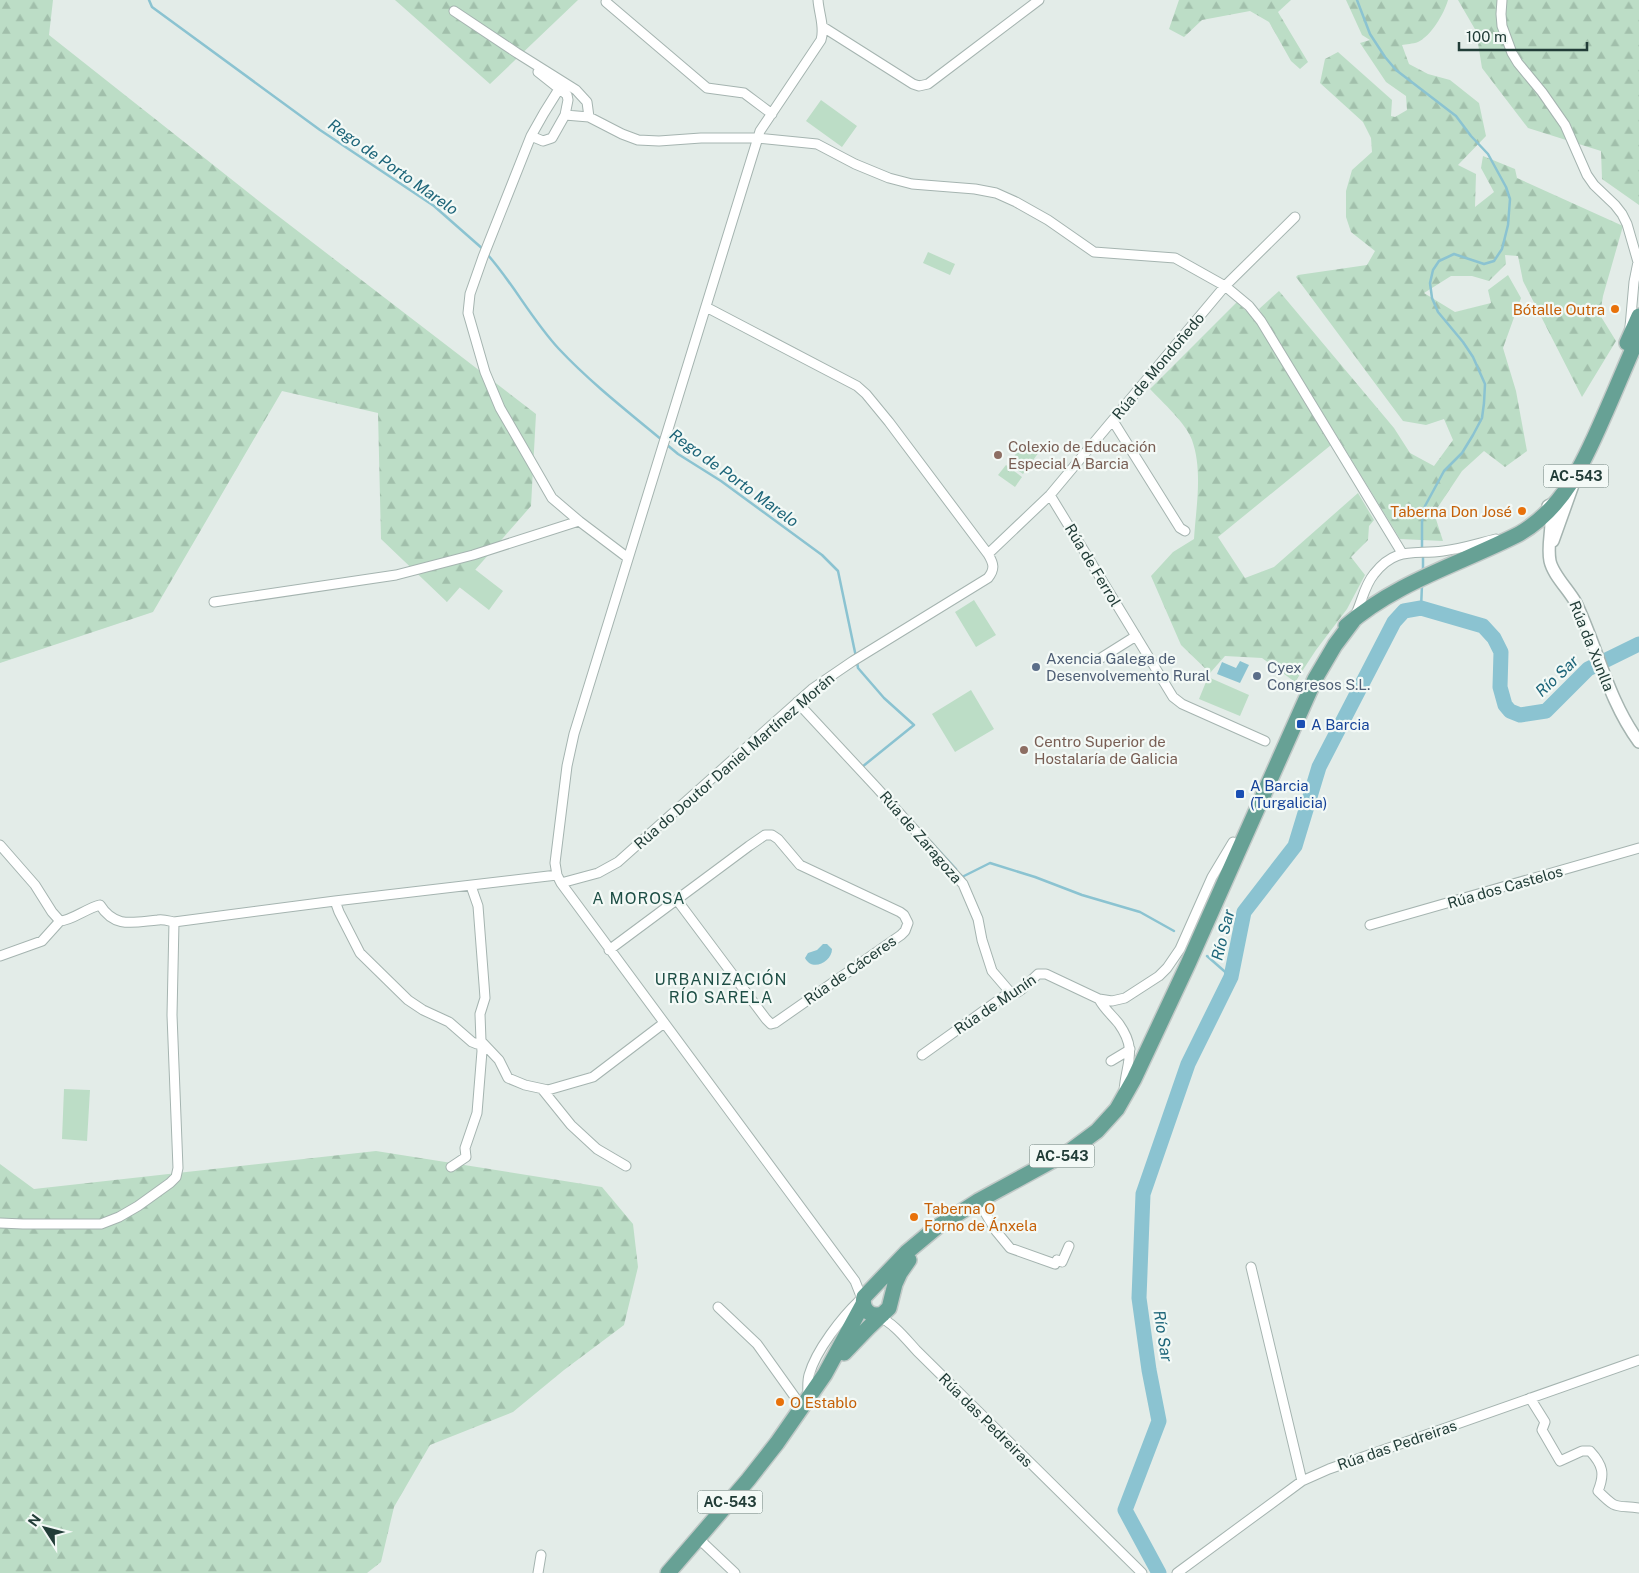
<svg xmlns="http://www.w3.org/2000/svg" width="1639" height="1573" font-family="'Public Sans',sans-serif">
  <style>
    .grass { fill: #bcddc6 }
    .forest { fill: url(#forest-firs) }
    .park { fill: url(#park-tufts) }
    .water { fill: #8bc3d1 }
    .lines { fill: none; stroke-linecap: round; stroke-linejoin: round }
    .stream { stroke: #8bc3d1; stroke-width: 2.5 }
    .river { stroke: #8bc3d1; stroke-width: 15 }
    .minor-casing { stroke: #a5b4b0; stroke-width: 11 }
    .tertiary-casing { stroke: #a5b4b0; stroke-width: 14 }
    .primary-casing { stroke: #c1c9c7; stroke-width: 18 }
    .minor { stroke: #fff; stroke-width: 9 }
    .tertiary { stroke: #fff; stroke-width: 11 }
    .primary { stroke: #67a195; stroke-width: 15 }
    .food-dot { fill: #e8710a; stroke: #f3f9f6; stroke-width: 2 }
    .education-dot { fill: #8d6e63; stroke: #f3f9f6; stroke-width: 2 }
    .service-dot { fill: #5c6f8a; stroke: #f3f9f6; stroke-width: 2 }
    .transit-dot { fill: #1a4fb4; stroke: #f3f9f6; stroke-width: 2 }
    .labels { text-anchor: middle; dominant-baseline: central; stroke-width: 4.5; stroke-linejoin: round; paint-order: stroke }
    .shield { fill: #f3f9f6; stroke: #617571; stroke-width: 1 }
    .shield-label { font-size: 14px; font-weight: bold; fill: #223d38 }
    .food-label { font-size: 15px; fill: #c56008; stroke: #f3f9f6; text-anchor: end }
    .street-label { font-size: 15px; fill: #223d38; stroke: #f3f9f6 }
    .education-label { font-size: 15px; fill: #785e54; stroke: #f3f9f6; text-anchor: start }
    .service-label { font-size: 15px; fill: #4e5e75; stroke: #f3f9f6; text-anchor: start }
    .transit-label { font-size: 15px; fill: #164399; stroke: #f3f9f6; text-anchor: start }
    .water-label { font-size: 16px; font-style: italic; fill: #1d6579; stroke: #f3f9f6 }
    .neighbourhood-label { font-size: 16px; letter-spacing: 1px; fill: #1e4f46; stroke: #f3f9f6 }
  </style>
  <defs>
    <pattern id="forest-firs" width="22" height="20" patternUnits="userSpaceOnUse" patternTransform="scale(1.25)"><rect width="22" height="20" fill="#bcddc6"/><path d="M5 1l3.5 6h-7zM16 11l3.5 6h-7z" fill="#a1bfab"/></pattern>
    <pattern id="park-tufts" width="24" height="20" patternUnits="userSpaceOnUse" patternTransform="scale(1.25)"><rect width="24" height="20" fill="#bcddc6"/><path d="M3 7l-1-3M5 7V3M7 7l1-3M15 17l-1-3M17 17v-4M19 17l1-3" fill="none" stroke="#a1bfab"/></pattern>
  </defs>
  <rect width="100%" height="100%" fill="#e3ece8"/>
  <path class="grass" d="M 821,100 L 857,126 L 842,147 L 806,121 Z
    M 928,252 L 955,264 L 950,275 L 923,263 Z
    M 1024,442 L 1039,452 L 1023,474 L 1009,464 Z
    M 468,564 L 503,591 L 489,610 L 454,583 Z
    M 974,600 L 996,635 L 976,647 L 955,612 Z
    M 1208,677 L 1249,695 L 1240,716 L 1199,699 Z
    M 971,690 L 994,729 L 955,752 L 932,714 Z
    M 64,1089 L 90,1090 L 87,1141 L 62,1139 Z"/>
  <path class="forest" d="M 0,0 L 53,0 L 49,35 L 269,209 L 536,414 L 531,506 L 447,602 L 381,539 L 378,413 L 282,391 L 153,612 L 0,663 Z
    M 395,0 L 578,0 L 490,84 Z
    M 1179,0 L 1291,0 L 1278,12 L 1308,62 L 1300,69 L 1291,61 L 1269,22 L 1250,11 L 1202,20 L 1184,37 L 1169,29 Z
    M 1346,0 L 1448,0 C 1444,14 1431,36 1418,42 C 1413,44 1406,44 1402,45 L 1409,64 L 1428,74 L 1450,80 L 1479,103 L 1486,136 L 1458,165 L 1476,174 L 1475,207 L 1494,192 L 1481,168 L 1483,156 L 1515,169 L 1517,178 L 1623,226 L 1603,296 L 1600,315 L 1616,341 L 1582,397 L 1523,281 L 1518,256 L 1505,255 L 1506,264 L 1489,281 L 1472,276 L 1451,276 L 1424,293 L 1455,312 L 1491,303 L 1488,290 L 1508,275 L 1521,298 L 1503,348 L 1516,391 L 1527,451 L 1505,467 L 1484,451 L 1462,471 L 1434,513 L 1443,541 L 1400,539 L 1259,309 L 1279,291 L 1394,428 L 1410,453 L 1434,466 L 1453,440 L 1444,419 L 1426,425 L 1403,421 L 1296,277 L 1298,275 L 1367,265 L 1375,251 L 1351,232 L 1346,217 L 1346,191 L 1352,170 L 1372,152 L 1371,138 L 1363,122 L 1320,83 L 1325,59 L 1338,52 L 1392,100 L 1391,116 L 1395,117 L 1407,110 L 1406,96 L 1386,82 L 1360,43 L 1370,40 L 1362,35 Z
    M 1458,0 L 1639,0 L 1639,205 L 1602,179 L 1601,151 L 1528,128 L 1482,68 L 1476,31 Z
    M 1237,302 L 1258,323 L 1331,445 L 1218,537 L 1245,578 L 1274,567 L 1358,493 L 1374,520 L 1369,526 L 1368,540 L 1351,557 L 1365,575 L 1347,609 L 1316,650 L 1295,682 L 1262,658 L 1225,656 L 1210,673 L 1181,645 L 1151,576 L 1173,552 L 1194,539 C 1196,507 1203,471 1192,440 C 1186,423 1162,402 1150,389 Z
    M 376,1151 L 602,1187 L 633,1224 L 638,1267 L 624,1325 L 564,1370 L 513,1412 L 430,1445 L 394,1507 L 381,1562 L 367,1573 L 0,1573 L 0,1164 L 34,1189 Z"/>
  <path class="park" d="M 1006,465 L 1022,477 L 1015,487 L 998,475 Z"/>
  <path class="water" d="M 1240,661 L 1249,665 L 1240,683 L 1217,674 L 1222,662 L 1236,668 Z
    M 823,944 L 827,944 L 832,949 C 832,962 812,972 805,958 L 808,953 L 817,950 Z"/>
  <g class="lines">
    <path class="stream" d="M 149,0 L 152,7 L 320,130 L 434,206 L 484,250
      M 1357,0 L 1370,34 L 1385,57 L 1396,70 L 1456,116 L 1471,136 L 1488,154 L 1506,187 L 1510,199 L 1508,225 L 1502,249 L 1494,261 L 1484,264 L 1454,254 L 1439,261 L 1433,270 L 1430,283 L 1432,298 L 1438,312 L 1463,342 L 1473,357 L 1485,384 L 1484,403 L 1482,418 L 1473,435 L 1462,453 L 1444,471 L 1425,506 L 1422,522 L 1422,550
      M 487,254 C 513,283 532,320 559,349 C 590,382 627,411 662,440
      M 666,444 L 678,454 L 721,481 L 822,555 L 838,571 L 856,657
      M 1423,573 L 1423,556
      M 1421,608 L 1422,585
      M 857,662 L 858,668 L 884,698 L 914,725 L 862,767 L 863,768
      M 931,842 L 956,869
      M 961,875 L 962,877 L 990,863 L 1035,877 L 1082,895 L 1140,912 L 1174,931
      M 1207,956 L 1231,977"/>
    <path class="river" d="M 1159,1573 L 1125,1510 L 1159,1421 L 1149,1370 L 1139,1298 L 1143,1194 L 1188,1064 L 1231,977 L 1244,912 L 1295,846 L 1319,767 L 1394,622 L 1404,611 L 1421,608 L 1483,626 L 1494,638 L 1501,652 L 1500,687 L 1505,705 L 1510,711 L 1520,715 L 1546,711 L 1588,669 L 1639,644"/>
    <defs>
      <path id="minor" d="M 818,0 C 819,14 825,27 821,40 L 760,131 L 574,734 L 567,766 L 555,863 L 557,875 L 561,883 L 855,1281 L 863,1301
        M 1502,0 L 1501,14 L 1502,26 L 1512,53 L 1518,63 L 1542,92 L 1565,125 L 1587,175 L 1594,185 L 1615,205 L 1622,214 L 1627,224 L 1638,262 L 1634,282 L 1630,327
        M 606,2 L 707,88 L 744,93 L 772,114
        M 454,11 L 517,53 L 576,90 L 587,102 L 589,117
        M 823,27 L 913,84 L 919,86 L 928,84 L 1039,0
        M 538,72 L 567,95 L 568,100 L 565,115
        M 531,136 L 543,141 L 552,138 L 565,115 L 589,117 L 622,134 L 638,140 L 659,141 L 701,138 L 758,138 L 817,144 L 855,164 L 889,178 L 912,184 L 975,189 L 996,193 L 1016,202 L 1048,220 L 1094,252 L 1175,258 L 1225,286 L 1295,217
        M 1113,421 L 1180,528 L 1185,531
        M 1050,495 L 1173,697 L 1182,704 L 1265,741
        M 579,521 L 628,558
        M 988,554 L 1050,495 L 1225,286 L 1249,306 L 1261,321 L 1402,553
        M 214,602 L 396,575 L 473,555 L 579,521 L 552,498 L 500,408 L 485,372 L 468,313 L 470,294 L 483,257 L 531,136 L 544,113 L 559,89
        M 1355,616 C 1362,602 1364,586 1374,574 C 1396,546 1414,555 1443,551 C 1461,549 1479,543 1496,539
        M 1101,658 L 1136,636
        M 797,702 L 877,788 L 963,884 L 978,919 L 982,940 L 992,971 L 1010,992
        M 0,845 L 35,885 L 52,912 L 60,921 L 42,941 L 0,956
        M 561,883 L 598,873 L 618,862 L 812,689 L 853,661 L 988,578 C 995,569 994,564 988,554 L 889,422 L 866,394 L 857,386 L 706,307
        M 335,901 L 339,912 L 360,953 L 408,1000 L 423,1010 L 449,1022 L 472,1042 L 477,1044 L 481,1041 L 480,1014 L 485,998 L 484,984 L 478,906 L 471,886
        M 60,921 C 71,921 87,908 100,905 C 115,929 134,922 158,920 C 163,919 169,921 174,922
        M 1370,925 L 1639,848
        M 609,950 L 749,846 L 765,835 L 772,835 L 778,839 L 800,865 L 900,912 L 904,915 L 908,923 L 905,931 L 901,935 L 775,1023 L 771,1024 L 766,1019 L 677,900
        M 1099,999 C 1104,1009 1113,1016 1119,1024 C 1138,1051 1126,1062 1124,1091
        M 481,1041 L 499,1060 L 508,1078 L 525,1085 L 548,1090 L 593,1077 L 664,1023
        M 922,1055 L 1010,992 L 1018,992 L 1021,990 L 1038,974 L 1046,974 L 1099,999 L 1112,1001 L 1125,998 L 1159,976 L 1167,968 L 1180,949 L 1212,877 L 1233,842
        M 1111,1061 L 1126,1052 L 1130,1049
        M 542,1089 L 571,1125 L 597,1149 L 626,1166
        M 451,1167 L 466,1157 L 465,1148 L 477,1113 L 482,1051 L 481,1041
        M 978,1201 L 996,1231 L 1010,1248 L 1055,1264 L 1057,1260 L 1062,1262 L 1069,1246
        M 0,1223 L 23,1224 L 101,1224 L 119,1217 L 138,1206 L 170,1183 L 176,1177 L 178,1168 L 172,1015 L 174,922 L 335,901 L 557,875
        M 1251,1267 L 1302,1481
        M 718,1307 L 757,1344 L 802,1407
        M 877,1316 C 894,1323 905,1338 917,1351 L 1142,1573
        M 808,1395 C 808,1389 807,1382 809,1375 C 816,1350 842,1317 860,1300
        M 1530,1398 L 1545,1422 L 1542,1430 L 1560,1461 L 1582,1451 L 1590,1451 C 1603,1465 1605,1474 1598,1491 C 1617,1510 1614,1505 1639,1508
        M 699,1539 L 735,1573
        M 538,1573 L 541,1555
        M 1177,1573 L 1302,1481 L 1329,1469 L 1639,1360"/>
      <path id="tertiary" d="M 1548,506 L 1552,504 L 1557,505 L 1562,510 L 1560,515 L 1554,518 L 1549,513
        M 1551,516 C 1552,531 1547,546 1550,561 C 1553,575 1569,590 1576,603 C 1598,649 1608,700 1639,742
        M 1553,541 L 1573,485"/>
      <path id="primary" d="M 1627,343 L 1639,316
        M 1346,626 C 1396,582 1460,564 1519,534 C 1564,508 1584,462 1604,416 C 1616,389 1627,362 1639,335
        M 883,1314 C 870,1318 861,1309 864,1297 L 907,1252 L 937,1227 L 978,1201 L 1070,1151 L 1097,1131 L 1117,1109 L 1134,1079 L 1188,964 L 1315,679 L 1335,645 L 1353,621
        M 844,1353 L 868,1328 L 889,1308 L 895,1284 L 900,1273 L 909,1260
        M 668,1573 L 748,1480 L 777,1443 L 825,1374 L 863,1304"/>
    </defs>
    <use href="#minor" class="minor-casing"/>
    <use href="#tertiary" class="tertiary-casing"/>
    <use href="#primary" class="primary-casing"/>
    <use href="#minor" class="minor"/>
    <use href="#tertiary" class="tertiary"/>
    <use href="#primary" class="primary"/>
  </g>
  <g class="food-dot">
    <circle cx="1615" cy="309" r="5"/>
    <circle cx="1522" cy="511" r="5"/>
    <circle cx="914" cy="1217" r="5"/>
    <circle cx="780" cy="1402" r="5"/>
  </g>
  <g class="education-dot">
    <circle cx="998" cy="455" r="5"/>
    <circle cx="1024" cy="750" r="5"/>
  </g>
  <g class="service-dot">
    <circle cx="1036" cy="667" r="5"/>
    <circle cx="1257" cy="676" r="5"/>
  </g>
  <g class="transit-dot">
    <rect x="1296" y="719" width="10" height="10" rx="2.5"/>
    <rect x="1235" y="789" width="10" height="10" rx="2.5"/>
  </g>
  <g class="labels">
    <g class="shield">
      <rect x="1543.5" y="464.5" width="65" height="23" rx="4"/>
      <rect x="1029.5" y="1144.5" width="65" height="23" rx="4"/>
      <rect x="697.5" y="1490.5" width="65" height="23" rx="4"/>
    </g>
    <g class="shield-label">
      <text x="1576" y="476">AC-543</text>
      <text x="1062" y="1156">AC-543</text>
      <text x="730" y="1502">AC-543</text>
    </g>
    <g class="food-label">
      <text x="1605" y="309">Bótalle Outra</text>
      <text x="1512" y="511">Taberna Don José</text>
      <text x="924" y="1208" text-anchor="start">Taberna O<tspan x="924" dy="17">Forno de Ánxela</tspan></text>
      <text x="790" y="1402" text-anchor="start">O Establo</text>
    </g>
    <g class="street-label">
      <text transform="translate(1158 366) rotate(-50)">Rúa de Mondoñedo</text>
      <text transform="translate(1093 565) rotate(59)">Rúa de Ferrol</text>
      <text transform="translate(1592 646) rotate(68)">Rúa da Xunlla</text>
      <text transform="translate(734 761) rotate(-41)">Rúa do Doutor Daniel Martínez Morán</text>
      <text transform="translate(921 837) rotate(49)">Rúa de Zaragoza</text>
      <text transform="translate(1505 887) rotate(-16)">Rúa dos Castelos</text>
      <text transform="translate(850 970) rotate(-35)">Rúa de Cáceres</text>
      <text transform="translate(995 1004) rotate(-34)">Rúa de Munín</text>
      <text transform="translate(986 1420) rotate(45)">Rúa das Pedreiras</text>
      <text transform="translate(1397 1445) rotate(-19)">Rúa das Pedreiras</text>
    </g>
    <g class="education-label">
      <text x="1008" y="446">Colexio de Educación<tspan x="1008" dy="17">Especial A Barcia</tspan></text>
      <text x="1034" y="741">Centro Superior de<tspan x="1034" dy="17">Hostalaría de Galicia</tspan></text>
    </g>
    <g class="service-label">
      <text x="1046" y="658">Axencia Galega de<tspan x="1046" dy="17">Desenvolvemento Rural</tspan></text>
      <text x="1267" y="667">Cyex<tspan x="1267" dy="17">Congresos S.L.</tspan></text>
    </g>
    <g class="transit-label">
      <text x="1311" y="724">A Barcia</text>
      <text x="1250" y="785">A Barcia<tspan x="1250" dy="17">(Turgalicia)</tspan></text>
    </g>
    <g class="water-label">
      <text transform="translate(393 167) rotate(35)">Rego de Porto Marelo</text>
      <text transform="translate(734 478) rotate(36)">Rego de Porto Marelo</text>
      <text transform="translate(1557 676) rotate(-43)">Río Sar</text>
      <text transform="translate(1223 935) rotate(-76)">Río Sar</text>
      <text transform="translate(1163 1336) rotate(81)">Río Sar</text>
    </g>
    <g class="neighbourhood-label">
      <text x="639" y="898">A MOROSA</text>
      <text x="721" y="979">URBANIZACIÓN<tspan x="721" dy="18">RÍO SARELA</tspan></text>
    </g>
  </g>
  <g transform="translate(45 1528) rotate(306)" stroke="#f3f9f6" stroke-width="4" paint-order="stroke">
  <path d="M0-4L9 19L0 12L-9 19Z" fill="#223d38"/>
  <text y="-8" font-size="14" font-weight="bold" text-anchor="middle" fill="#223d38">N</text>
  </g>
  <path d="M1459 42v8h128v-8" fill="none" stroke="#223d38" stroke-width="2.5"/>
  <text x="1466" y="42" font-size="15" fill="#223d38" stroke="#f3f9f6" stroke-width="4" paint-order="stroke">100 m</text>
</svg>
